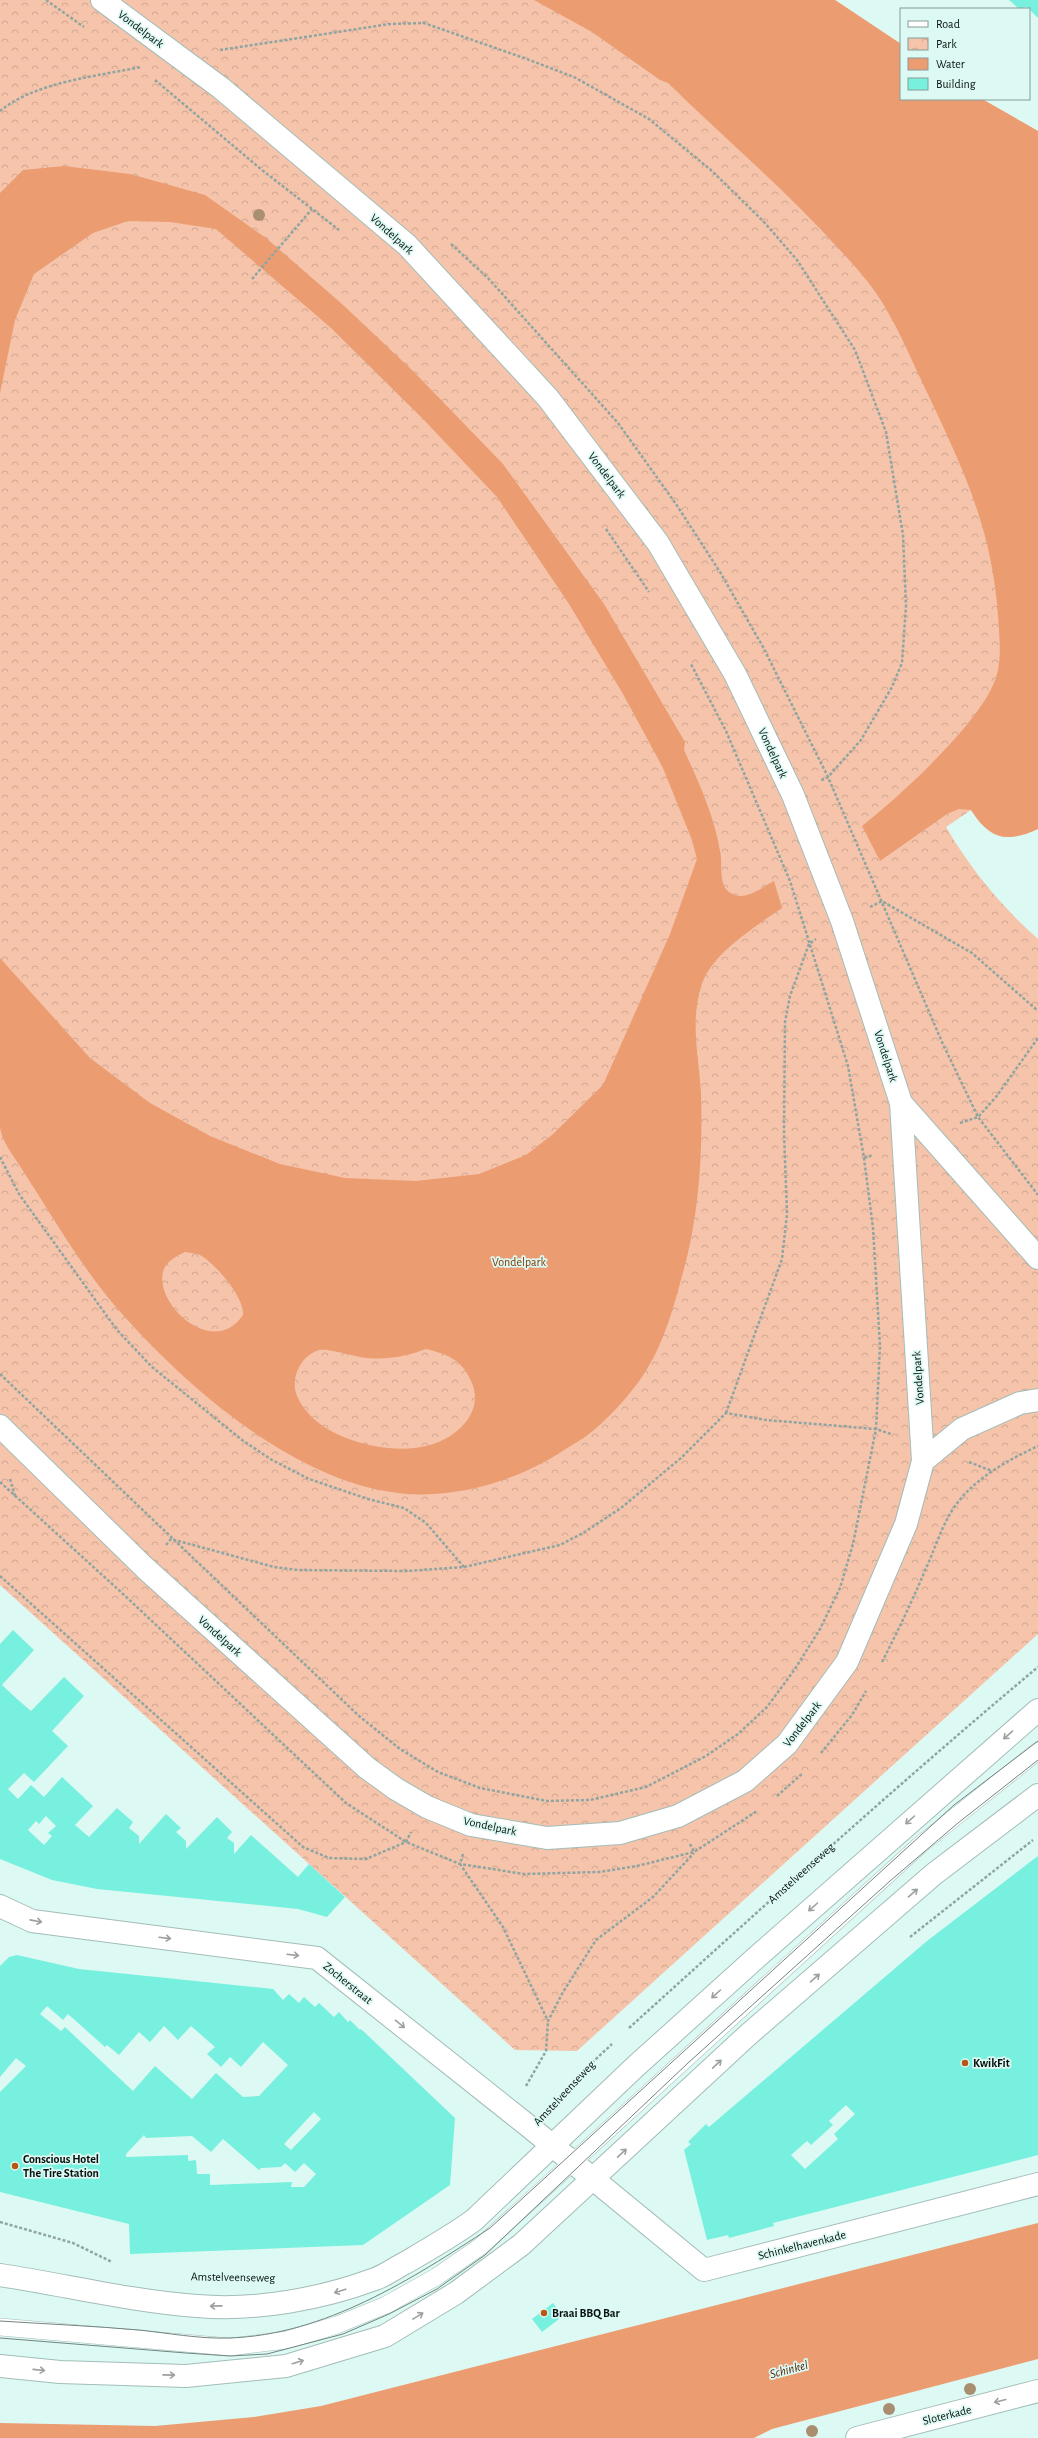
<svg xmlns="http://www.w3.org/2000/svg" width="1038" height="2438" font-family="'Alegreya Sans',sans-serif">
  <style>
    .park { fill: url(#park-crowns) }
    .water { fill: #ec9c71; fill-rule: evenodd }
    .building { fill: #78f0df; fill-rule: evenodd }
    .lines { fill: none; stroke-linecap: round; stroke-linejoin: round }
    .lane-casing { stroke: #a3bdb8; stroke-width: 18 }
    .street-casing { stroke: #a3bdb8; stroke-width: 24 }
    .secondary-casing { stroke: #a3bdb8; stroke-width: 24 }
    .path { stroke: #90a5a1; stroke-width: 2.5; stroke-dasharray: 3 2; stroke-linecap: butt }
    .lane { stroke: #fff; stroke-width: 17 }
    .street { stroke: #fff; stroke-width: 22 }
    .secondary { stroke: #fff; stroke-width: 22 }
    .tram { stroke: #728581; stroke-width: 1 }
    .tree { fill: #a98f70 }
    .oneway { stroke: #9ca09f }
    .poi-dot { fill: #b85715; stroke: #ddf9f3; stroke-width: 1.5 }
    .labels { text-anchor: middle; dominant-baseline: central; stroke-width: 3.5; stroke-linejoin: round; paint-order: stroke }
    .street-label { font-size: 12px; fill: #07110f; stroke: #ddf9f3 }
    .park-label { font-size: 12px; fill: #7f3804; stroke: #ddf9f3 }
    .poi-label { font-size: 12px; font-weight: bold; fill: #07110f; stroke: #ddf9f3; text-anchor: start }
    .water-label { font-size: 13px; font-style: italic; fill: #501f00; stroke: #ddf9f3 }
  </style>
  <defs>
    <pattern id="park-crowns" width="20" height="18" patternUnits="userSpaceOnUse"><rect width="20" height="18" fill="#f5c4ab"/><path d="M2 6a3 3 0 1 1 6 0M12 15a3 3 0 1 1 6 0" fill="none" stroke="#d1a792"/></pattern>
  </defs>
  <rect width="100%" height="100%" fill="#ddf9f3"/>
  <path class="park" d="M 0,0 L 835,0 L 901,44 L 901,99 L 982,99 L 1038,131 L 1038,829 C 1007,843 990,840 971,810 L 946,827 C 972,871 1000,905 1038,939 L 1038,1634 L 577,2051 L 515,2050 L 0,1585 Z"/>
  <path class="water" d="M 534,0 L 835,0 L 901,44 L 901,99 L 982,99 L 1038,131 L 1038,829 C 1007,843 990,840 971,810 L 959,809 L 947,814 L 880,861 L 862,826 C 898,798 987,717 997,674 C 1002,655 999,633 998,615 C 992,527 961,464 924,386 C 909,355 896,322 876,293 C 865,277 851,262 838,248 C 785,189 724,138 668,83 L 660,80 L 592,32 Z
    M 64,166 L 130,174 L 205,195 L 266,238 L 342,304 L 414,372 L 503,464 L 604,604 L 685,742 L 684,750 C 699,783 714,815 720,851 C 723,864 718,883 729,892 C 743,903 761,888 774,881 L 782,908 C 755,927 710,954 701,987 C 690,1023 699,1057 701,1093 C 703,1153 699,1218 682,1276 C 674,1306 664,1342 647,1369 C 634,1391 606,1422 585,1437 C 575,1444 563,1450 553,1457 C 506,1485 444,1501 391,1492 C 287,1476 182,1383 116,1307 C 81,1266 54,1219 25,1174 C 17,1160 2,1143 0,1127 C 0,1110 0,1091 0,1073 C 0,1035 0,997 0,958 L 90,1058 L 150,1103 L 210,1136 L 280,1164 L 345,1178 L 416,1181 L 479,1174 L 526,1155 L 552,1135 L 603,1085 L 670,934 L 697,859 L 692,840 L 663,768 L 623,694 L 569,604 L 497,497 L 424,420 L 331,328 L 216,229 L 170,222 L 128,221 L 93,233 L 34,274 L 15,320 L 0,393 L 0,193 L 23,170 ZM 185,1252 C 189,1253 196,1253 200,1255 C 215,1263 245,1298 243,1315 C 213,1360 151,1302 164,1269 C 168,1260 177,1256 185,1252 ZM 426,1349 C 450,1355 462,1360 472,1383 C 484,1412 457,1438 430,1445 C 389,1457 315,1439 297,1396 C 290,1379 300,1356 319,1350 C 329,1348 355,1357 367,1358 C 387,1360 408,1356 426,1349 Z
    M 1038,2223 L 1038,2359 L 772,2429 L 754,2438 L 0,2438 L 0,2423 L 155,2426 L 254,2417 L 321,2406 Z"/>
  <path class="building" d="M 1009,0 L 1038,0 L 1038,18 L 1029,9 L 1026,7 L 1019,9 Z
    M 13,1630 L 34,1650 L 2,1685 L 17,1699 L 31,1711 L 64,1677 L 84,1696 L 52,1731 L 68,1746 L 34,1782 L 24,1773 L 8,1789 L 18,1799 L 31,1785 L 44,1797 L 62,1777 L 93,1806 L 75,1825 L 89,1837 L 117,1808 L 133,1822 L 129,1828 L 139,1836 L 139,1844 L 166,1814 L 181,1828 L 176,1832 L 186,1841 L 186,1849 L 217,1817 L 232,1832 L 227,1838 L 234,1843 L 234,1854 L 251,1835 L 298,1877 L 309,1864 L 345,1897 L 327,1917 L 298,1909 L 97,1889 L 52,1880 L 0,1859 L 0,1644 ZM 46,1816 L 56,1826 L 48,1833 L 52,1836 L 44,1845 L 28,1830 L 36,1821 L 39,1824 Z
    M 1038,1856 L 1038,2155 L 773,2223 L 774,2226 L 729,2238 L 728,2235 L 707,2240 L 684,2150 L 691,2144 L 688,2142 L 706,2124 L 709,2127 L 927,1941 ZM 846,2105 L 855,2114 L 834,2134 L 838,2139 L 805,2169 L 791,2155 L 807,2141 L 811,2145 L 833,2125 L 829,2121 Z
    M 17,1955 L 79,1969 L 273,1989 L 283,2000 L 289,1994 L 299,2003 L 304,1997 L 315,2007 L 319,2003 L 334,2017 L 339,2012 L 348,2022 L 350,2020 L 360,2030 L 361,2029 L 455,2118 L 450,2185 L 363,2245 L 130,2254 L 129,2224 L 0,2192 L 0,2092 L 26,2066 L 16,2058 L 0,2077 L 0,1966 L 9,1957 ZM 47,2006 L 63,2020 L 68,2014 L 105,2047 L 107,2045 L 119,2055 L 139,2032 L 150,2042 L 164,2026 L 178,2040 L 191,2026 L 215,2047 L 207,2054 L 221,2067 L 230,2057 L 241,2067 L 263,2042 L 288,2065 L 259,2096 L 243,2097 L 216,2073 L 192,2099 L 155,2066 L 133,2091 L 65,2027 L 61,2031 L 40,2014 ZM 314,2112 L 321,2119 L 291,2150 L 284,2144 ZM 144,2135 L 146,2138 L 192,2136 L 211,2152 L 223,2139 L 259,2170 L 261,2168 L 281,2167 L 285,2163 L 295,2172 L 304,2163 L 316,2174 L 304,2187 L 291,2187 L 292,2182 L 210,2185 L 210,2174 L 197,2174 L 196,2160 L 188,2161 L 188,2155 L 126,2157 L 126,2154 Z
    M 553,2303 L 563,2316 L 542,2332 L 532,2319 Z"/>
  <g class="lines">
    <defs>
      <path id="lane" d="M 0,2327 L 230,2347 L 287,2340 L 337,2325 L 386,2305 L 436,2277 L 481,2246 L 920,1845 L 1038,1751"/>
      <path id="street" d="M 901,1103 L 1038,1258
        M 0,1426 L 145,1568 L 367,1768 L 396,1789 L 427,1807 L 471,1825 L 547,1838 L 620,1833 L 678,1816 L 745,1781 L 787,1744 L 847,1662 L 906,1524 L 923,1461 L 901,1103 L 842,921 L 793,795 L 735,674 L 658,543 L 548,398 L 407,245 L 221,88 L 102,0
        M 923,1461 L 962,1429 L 1020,1403 L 1038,1400
        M 0,1906 L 32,1921 L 317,1958 L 531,2128 L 704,2270 L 1038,2184
        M 857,2438 L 1038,2391"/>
      <path id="secondary" d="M 0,2275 C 66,2285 131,2301 197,2306 C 256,2311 321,2299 375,2279 C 386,2275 395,2268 405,2263 C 429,2249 452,2236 474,2220 L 636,2066 L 758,1956 L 1038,1710
        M 0,2366 L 60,2372 L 186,2376 L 286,2366 L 385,2336 L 456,2293 L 521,2245 L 749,2034 L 934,1874 L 1038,1795"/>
    </defs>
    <use href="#lane" class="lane-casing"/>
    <use href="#street" class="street-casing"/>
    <use href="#secondary" class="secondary-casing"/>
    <path class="path" d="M 46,0 L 84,27
      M 220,50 L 390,24 L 424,23 L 524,58 L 574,77 L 649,119 L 712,171 L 764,222 L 797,260 L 855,350 L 886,432 L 903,535 L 906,606 L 902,663 L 892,687 L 861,740 L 828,777 L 820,781
      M 155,80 L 262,170 L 339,230
      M 0,111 C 35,82 98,76 141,67
      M 451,244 L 488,278 L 618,423 L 676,504 L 720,572 L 763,647 L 828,777 L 942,1042 L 978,1117 L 1038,1195
      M 252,279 L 312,209
      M 606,529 L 649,592
      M 870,907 L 882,901 L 972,953 L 1038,1011
      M 960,1123 L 978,1117 L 996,1097 L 1038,1038
      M 0,1157 L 19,1194 L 117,1330 L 152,1367 L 242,1440 L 272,1460 L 309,1479 L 368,1499 L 404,1508 L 426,1523 L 464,1567
      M 864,1158 L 873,1155
      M 0,1374 L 359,1716 L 400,1749 L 438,1772 L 480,1788 L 547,1801 L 590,1800 L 646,1787 L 706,1756 L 738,1734 L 767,1707 L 795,1669 L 820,1629 L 840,1588 L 853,1544 L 876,1429 L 880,1346 L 873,1228 L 864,1158 L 848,1066 L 790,881 L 726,731 L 691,664
      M 726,1413 L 782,1259 L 787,1214 L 784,1133 L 785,1022 L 790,996 L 809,944 L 816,939
      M 969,1462 L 992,1471
      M 10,1479 L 15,1496
      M 0,1482 L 122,1593 L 346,1803 L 406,1842 L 460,1864 L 524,1874 L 599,1872 L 637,1866 L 694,1852 L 757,1811
      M 166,1545 L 171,1539 L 274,1567 L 298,1570 L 407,1571 L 464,1567 L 560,1545 L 583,1533 L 621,1508 L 681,1458 L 726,1413 L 766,1420 L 876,1429 L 891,1434
      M 0,1576 L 303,1847 L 329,1858 L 366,1859 L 406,1842 L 411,1832
      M 882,1662 C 898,1631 913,1599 927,1566 C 936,1546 942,1525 955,1506 C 975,1478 1008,1460 1038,1446
      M 821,1753 L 852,1715 L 866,1691
      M 777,1796 L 803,1773
      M 690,1844 L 694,1852
      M 463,1854 L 460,1864 L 503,1927 L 548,2021 L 563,1992 L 596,1940 L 653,1897 L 694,1853
      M 910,1937 L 1033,1840
      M 629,2028 C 764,1906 898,1784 1038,1667
      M 581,2073 L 612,2044
      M 526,2086 L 546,2051 L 548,2021
      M 0,2222 L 73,2243 L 112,2262"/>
    <use href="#lane" class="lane"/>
    <use href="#street" class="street"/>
    <use href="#secondary" class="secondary"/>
    <path class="tram" d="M 0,2321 C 46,2324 93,2326 139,2330 C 168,2333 199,2339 229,2338 C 325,2335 412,2279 490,2228 L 954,1805 L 1038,1741
      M 0,2338 L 186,2353 L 230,2356 L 267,2354 L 343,2334 L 389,2314 L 437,2289 L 485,2255 L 688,2063 L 890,1881 L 958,1823 L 1038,1760"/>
  </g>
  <g class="tree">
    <circle cx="259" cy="215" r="6"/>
    <circle cx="970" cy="2389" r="6"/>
    <circle cx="889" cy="2409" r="6"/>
    <circle cx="812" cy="2431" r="6"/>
  </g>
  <defs><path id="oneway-shaft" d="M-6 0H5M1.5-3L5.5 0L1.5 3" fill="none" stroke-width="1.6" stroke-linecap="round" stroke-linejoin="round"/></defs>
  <g class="oneway">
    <use href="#oneway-shaft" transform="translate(1008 1735) rotate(139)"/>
    <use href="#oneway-shaft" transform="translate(910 1820) rotate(138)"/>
    <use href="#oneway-shaft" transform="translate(913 1893) rotate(-41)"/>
    <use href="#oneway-shaft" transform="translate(813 1907) rotate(138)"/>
    <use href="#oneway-shaft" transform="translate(36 1921) rotate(11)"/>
    <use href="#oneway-shaft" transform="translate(165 1938) rotate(7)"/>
    <use href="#oneway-shaft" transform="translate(293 1955) rotate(7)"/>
    <use href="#oneway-shaft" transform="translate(815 1978) rotate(-41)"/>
    <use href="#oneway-shaft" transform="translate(716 1994) rotate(138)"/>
    <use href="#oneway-shaft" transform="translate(400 2024) rotate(39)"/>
    <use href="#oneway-shaft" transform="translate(717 2064) rotate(-43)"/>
    <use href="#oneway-shaft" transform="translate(622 2153) rotate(-43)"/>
    <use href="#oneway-shaft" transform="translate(340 2291) rotate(162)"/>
    <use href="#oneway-shaft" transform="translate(216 2306) rotate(179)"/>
    <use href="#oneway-shaft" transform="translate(418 2316) rotate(-31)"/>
    <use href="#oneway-shaft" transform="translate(298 2362) rotate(-17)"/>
    <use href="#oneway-shaft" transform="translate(39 2370) rotate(6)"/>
    <use href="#oneway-shaft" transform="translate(169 2375) rotate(1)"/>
    <use href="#oneway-shaft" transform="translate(1000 2401) rotate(166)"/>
  </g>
  <g class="poi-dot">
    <circle cx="965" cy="2063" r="4"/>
    <circle cx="15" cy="2166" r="4"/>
    <circle cx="544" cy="2313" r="4"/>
  </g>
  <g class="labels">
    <g class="street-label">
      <text transform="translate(141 29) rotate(37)">Vondelpark</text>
      <text transform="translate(392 234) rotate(42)">Vondelpark</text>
      <text transform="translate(607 475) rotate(53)">Vondelpark</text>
      <text transform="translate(773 753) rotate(65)">Vondelpark</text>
      <text transform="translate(886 1056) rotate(72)">Vondelpark</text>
      <text transform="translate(918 1378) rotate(-94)">Vondelpark</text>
      <text transform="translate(220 1636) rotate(42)">Vondelpark</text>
      <text transform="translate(802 1724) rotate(-52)">Vondelpark</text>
      <text transform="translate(490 1826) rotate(12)">Vondelpark</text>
      <text transform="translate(801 1873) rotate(-42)">Amstelveenseweg</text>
      <text transform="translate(348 1983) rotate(39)">Zocherstraat</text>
      <text transform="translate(564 2093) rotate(-47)">Amstelveenseweg</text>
      <text transform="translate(802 2245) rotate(-14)">Schinkelhavenkade</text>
      <text transform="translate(233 2277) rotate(1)">Amstelveenseweg</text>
      <text transform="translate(947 2415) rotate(-14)">Sloterkade</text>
    </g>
    <g class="park-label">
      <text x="519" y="1262">Vondelpark</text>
    </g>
    <g class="poi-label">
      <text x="973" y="2063">KwikFit</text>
      <text x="23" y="2159">Conscious Hotel<tspan x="23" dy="14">The Tire Station</tspan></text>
      <text x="552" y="2313">Braai BBQ Bar</text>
    </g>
    <g class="water-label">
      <text transform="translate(789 2370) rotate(-15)">Schinkel</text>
    </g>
  </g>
  <rect x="900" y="8" width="130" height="92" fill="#ddf9f3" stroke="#879c98"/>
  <rect x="908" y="21" width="20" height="6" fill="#ffffff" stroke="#879c98"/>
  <text x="936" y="28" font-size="12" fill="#07110f">Road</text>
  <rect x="908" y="38" width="20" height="12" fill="url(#park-crowns)" stroke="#879c98"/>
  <text x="936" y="48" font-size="12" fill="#07110f">Park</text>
  <rect x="908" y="58" width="20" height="12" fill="#ec9c71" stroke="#879c98"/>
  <text x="936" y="68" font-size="12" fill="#07110f">Water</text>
  <rect x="908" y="78" width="20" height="12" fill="#78f0df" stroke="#879c98"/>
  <text x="936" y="88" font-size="12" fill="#07110f">Building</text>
</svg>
